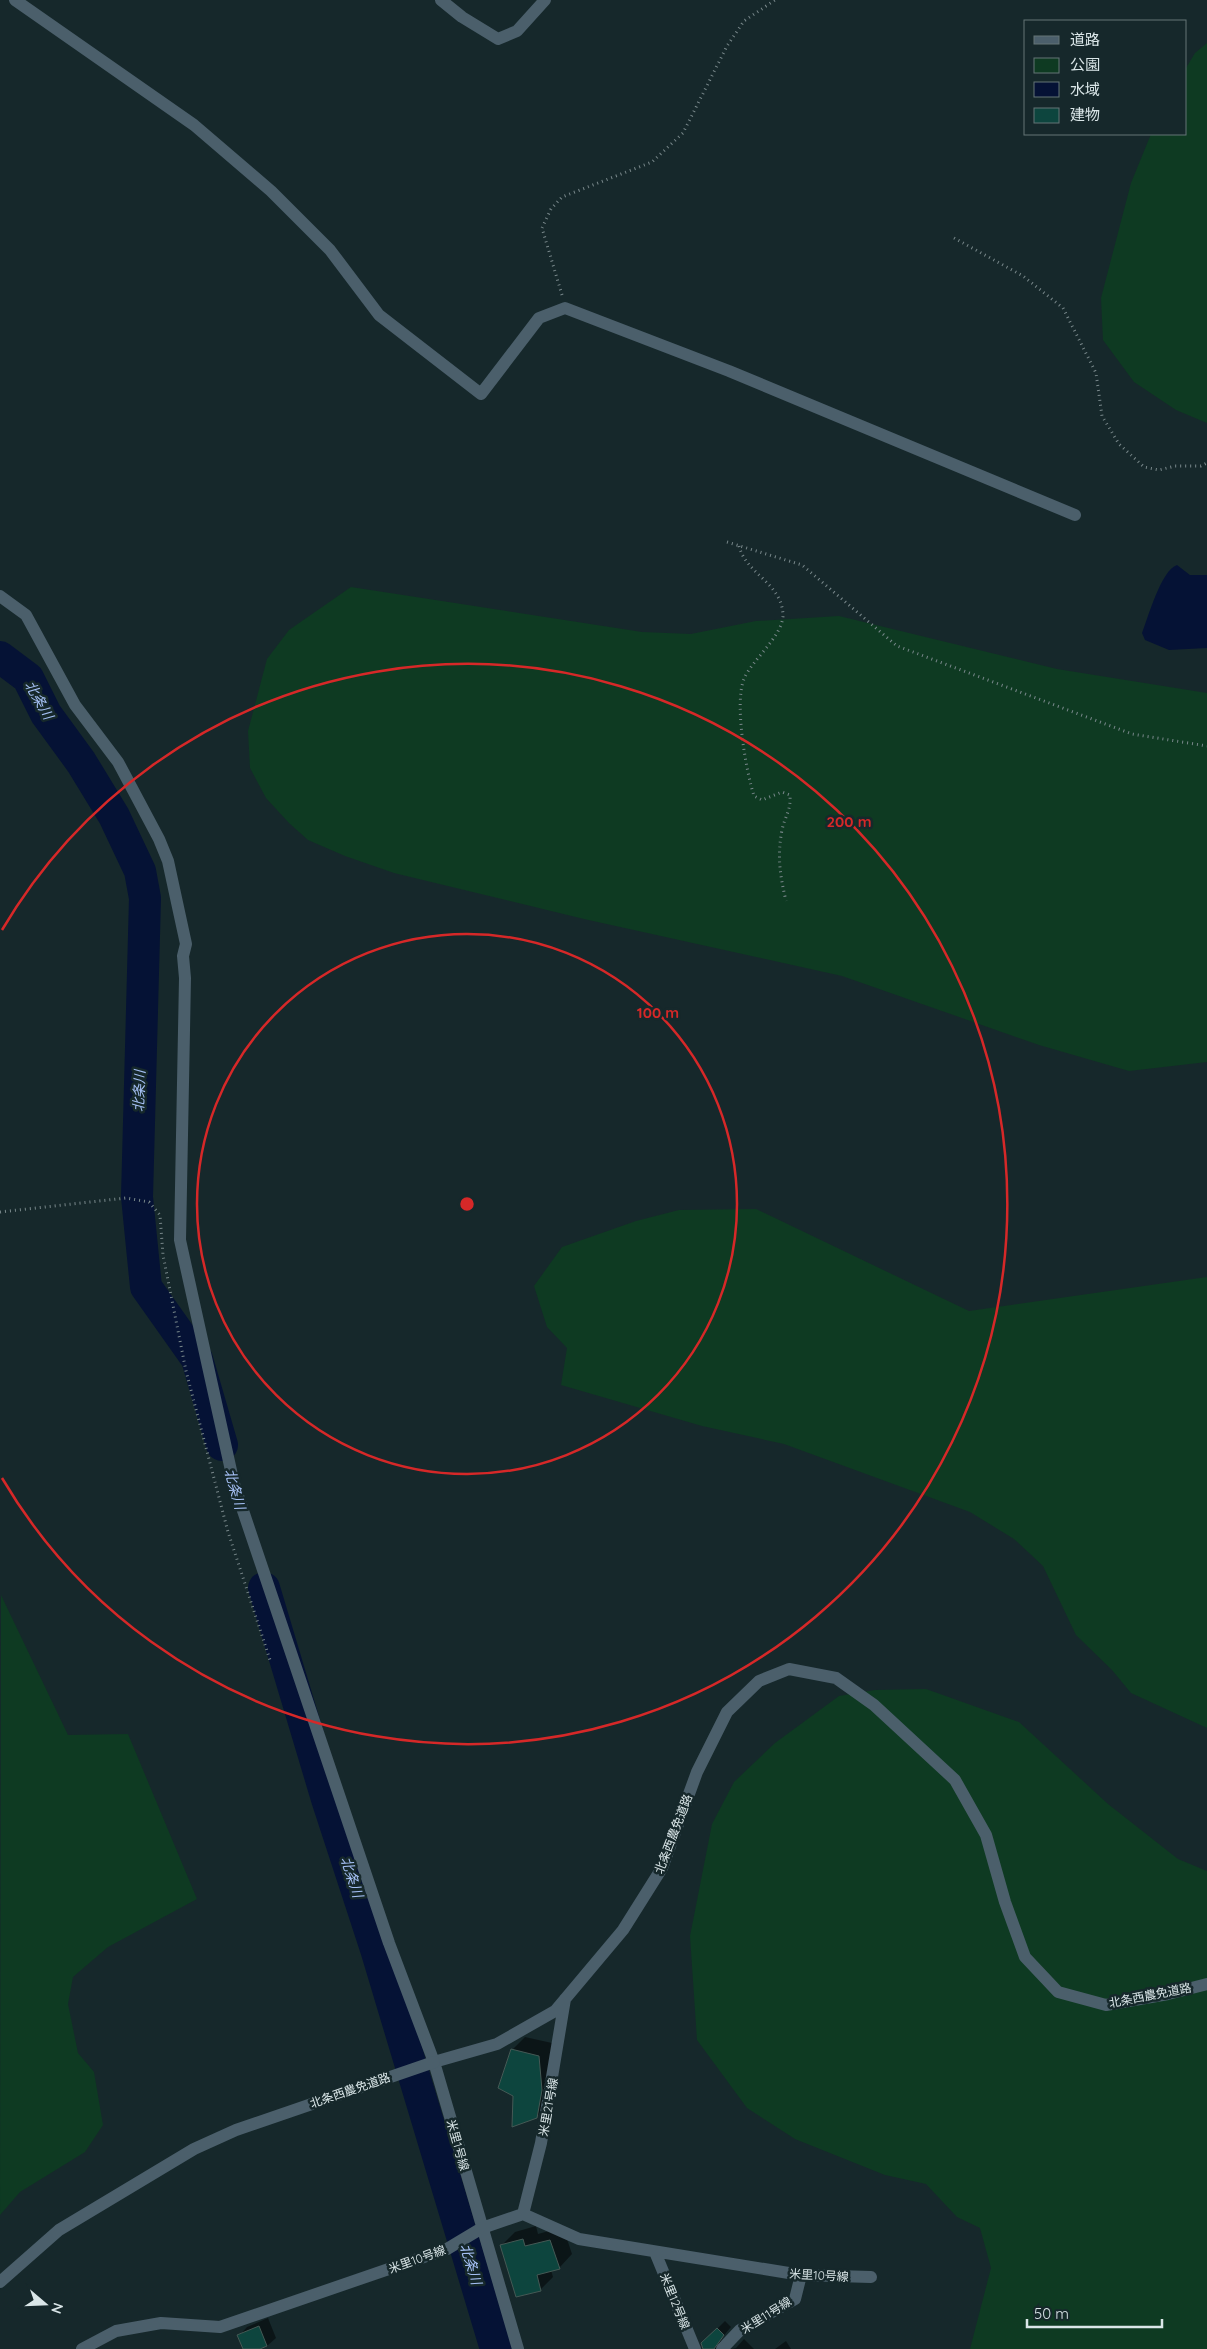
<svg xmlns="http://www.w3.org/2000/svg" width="1207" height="2349" font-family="Quicksand,'Noto Sans JP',sans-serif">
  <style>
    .green { fill: #0e3a22 }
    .water { fill: #051235 }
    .shadow { fill: #0007 }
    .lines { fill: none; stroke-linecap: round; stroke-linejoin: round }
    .river { stroke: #051235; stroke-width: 32 }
    .building { fill: #0d453e; stroke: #455955 }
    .path { stroke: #79888b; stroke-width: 3; stroke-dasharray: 1 4; stroke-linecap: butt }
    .minor { stroke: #4b5f6b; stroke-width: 12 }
    .tertiary { stroke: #4b5f6b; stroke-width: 12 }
    .ring { fill: none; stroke: #d62828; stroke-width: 2.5 }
    .labels { text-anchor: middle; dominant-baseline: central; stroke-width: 5; stroke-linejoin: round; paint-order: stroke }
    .street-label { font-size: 12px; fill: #dae6e8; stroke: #16282b }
    .water-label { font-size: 14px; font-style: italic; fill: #a5c0f5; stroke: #16282b }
    .centre { fill: #d62828; stroke: #16282b; stroke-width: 2.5 }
    .ring-label { font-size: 15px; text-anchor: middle; font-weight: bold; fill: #d62828; stroke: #16282b; stroke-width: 5; stroke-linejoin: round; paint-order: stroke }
  </style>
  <rect width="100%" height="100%" fill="#16282b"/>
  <path class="green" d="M 1207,43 L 1207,423 L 1176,410 L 1134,382 L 1103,340 L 1101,298 L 1131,183 L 1151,134 L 1186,134 L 1186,68 L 1195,53 Z
    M 351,587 L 642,632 L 691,634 L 756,621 L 839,616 L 1057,669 L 1207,693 L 1207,1062 L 1129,1071 L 1039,1045 L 842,976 L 584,919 L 394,873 L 345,856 L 308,840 L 289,823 L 266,798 L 250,768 L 248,731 L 267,659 L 289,630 Z
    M 756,1209 L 969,1311 L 1207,1277 L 1207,1728 L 1131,1693 L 1112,1670 L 1076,1635 L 1043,1566 L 1014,1539 L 970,1512 L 784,1444 L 702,1426 L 561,1385 L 567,1348 L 547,1327 L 534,1286 L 562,1247 L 636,1221 L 679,1210 Z
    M 1,1595 L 68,1735 L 128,1734 L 197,1899 L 108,1947 L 73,1977 L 68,2004 L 78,2053 L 94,2072 L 103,2125 L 85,2152 L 20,2192 L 0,2215 Z
    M 926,1689 L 1019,1722 L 1108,1804 L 1178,1859 L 1207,1871 L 1207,2349 L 970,2349 L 991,2268 L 980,2228 L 957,2217 L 926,2184 L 885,2175 L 795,2139 L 747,2108 L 697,2040 L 690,1936 L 712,1824 L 734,1782 L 775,1743 L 839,1696 L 875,1690 Z"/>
  <path class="water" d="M 1177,565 L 1190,575 L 1207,575 L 1207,648 L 1169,650 L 1145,640 L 1142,633 C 1148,618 1161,570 1177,565 Z"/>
  <path class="shadow" d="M 525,2037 L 552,2043 L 550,2104 L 536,2117 L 514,2095 L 512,2050 Z
    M 536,2226 L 538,2234 L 563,2227 L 572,2254 L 560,2267 L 551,2270 L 553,2277 L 540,2290 L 502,2245 L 515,2232 Z
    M 268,2318 L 276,2338 L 267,2346 L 260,2349 L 245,2349 L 239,2336 L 247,2327 Z
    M 725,2321 L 731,2327 L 721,2339 L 723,2347 L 726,2349 L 708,2349 L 703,2343 Z
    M 744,2339 L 754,2349 L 732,2349 L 736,2348 Z
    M 786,2341 L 791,2349 L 775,2349 Z"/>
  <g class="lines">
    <path class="river" d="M 0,657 L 28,678 L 46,714 L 81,762 L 114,816 L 140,871 L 145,898 L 137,1197 L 146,1287 L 197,1359 L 222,1445
      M 264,1588 L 327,1799 L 376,1949 L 496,2349"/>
  </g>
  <path class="building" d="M 511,2049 L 539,2056 L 542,2090 L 537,2118 L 512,2127 L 513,2096 L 498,2088 Z
    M 523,2239 L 525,2246 L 550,2240 L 560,2269 L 537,2275 L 541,2291 L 516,2297 L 500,2245 Z
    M 259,2326 L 267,2346 L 260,2349 L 243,2349 L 237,2335 Z
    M 717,2328 L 724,2335 L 714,2349 L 703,2349 L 701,2343 Z"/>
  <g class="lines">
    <path class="path" d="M 954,238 L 1023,276 L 1063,308 L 1096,373 L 1102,416 L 1119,444 L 1144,467 L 1159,470 L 1175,466 L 1201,466 L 1207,463
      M 562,295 L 542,228 L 551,209 L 562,197 L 652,162 L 683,133 L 727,46 L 744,21 L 775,0
      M 727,542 L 802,565 L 897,646 L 1132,734 L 1207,746
      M 739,546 C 746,574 782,583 783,615 C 783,636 751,661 744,679 C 734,703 746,771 754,796 L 762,800 L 782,792 L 790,795 C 791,811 785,816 782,830 C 777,857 780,875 786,901
      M 0,1212 L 126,1198 L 149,1202 L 160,1215 L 163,1255 L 186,1371 L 228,1532 L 270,1660"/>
    <path class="minor" d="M 15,0 L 194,125 L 271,191 L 330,250 L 379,315 L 481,394 L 539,318 L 565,308 L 729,371 L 1075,515
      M 441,0 L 462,17 L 498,39 L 517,31 L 545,0
      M 0,596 L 26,615 L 75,705 L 118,762 L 159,839 L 168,861 L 186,944 L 183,956 L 185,978 L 180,1240 L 234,1484 L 389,1943 L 434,2062 L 518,2349
      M 434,2062 L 497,2044 L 555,2011 L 623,1930 L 662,1868 L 697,1772 L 727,1712 L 759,1681 L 789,1669 L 836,1678 L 874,1705 L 955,1780 L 986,1835 L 1005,1902 L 1025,1957 L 1058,1992 L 1106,2005 L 1168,1994 L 1207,1984
      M 523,2214 L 541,2143 L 565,1999
      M 655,2252 L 695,2349
      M 82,2349 L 116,2331 L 161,2323 L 220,2327 L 447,2249 L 482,2228 L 523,2214 L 579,2239 L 801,2275 L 871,2277
      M 722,2349 L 740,2330 L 795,2299 L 801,2275"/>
    <path class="tertiary" d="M 0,2282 L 59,2230 L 194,2149 L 236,2130 L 434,2062"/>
  </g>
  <g class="ring">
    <circle cx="467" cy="1204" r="270"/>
    <path d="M2 930A540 540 0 1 1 2 1478"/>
  </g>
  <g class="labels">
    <g class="street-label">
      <text transform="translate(673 1834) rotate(-69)">北条西農免道路</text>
      <text transform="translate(1150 1995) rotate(-11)">北条西農免道路</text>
      <text transform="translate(350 2090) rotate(-19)">北条西農免道路</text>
      <text transform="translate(548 2107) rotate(-80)">米里21号線</text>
      <text transform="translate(458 2145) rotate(74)">米里1号線</text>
      <text transform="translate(417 2259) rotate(-20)">米里10号線</text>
      <text transform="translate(819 2275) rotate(3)">米里10号線</text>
      <text transform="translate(675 2301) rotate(68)">米里12号線</text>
      <text transform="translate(766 2315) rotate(-32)">米里11号線</text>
    </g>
    <g class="water-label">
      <text transform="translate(39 700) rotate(60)">北条川</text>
      <text transform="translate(139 1091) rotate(-88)">北条川</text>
      <text transform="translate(235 1489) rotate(74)">北条川</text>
      <text transform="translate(352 1877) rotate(72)">北条川</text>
      <text transform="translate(471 2264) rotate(73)">北条川</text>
    </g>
  </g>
  <circle cx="467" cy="1204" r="8" class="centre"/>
  <g class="ring-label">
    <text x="849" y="827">200 m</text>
    <text x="658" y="1018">100 m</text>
  </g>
  <rect x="1024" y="20" width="162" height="115" fill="#16282b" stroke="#647477"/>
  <rect x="1034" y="36" width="25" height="8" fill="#4b5f6b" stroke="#647477"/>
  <text x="1070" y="45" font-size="15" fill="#dae6e8">道路</text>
  <rect x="1034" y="58" width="25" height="15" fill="#0e3a22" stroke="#647477"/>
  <text x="1070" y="70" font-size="15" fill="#dae6e8">公園</text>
  <rect x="1034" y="82" width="25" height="15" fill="#051235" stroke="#647477"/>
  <text x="1070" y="95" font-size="15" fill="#dae6e8">水域</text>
  <rect x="1034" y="108" width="25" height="15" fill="#0d453e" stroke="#647477"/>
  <text x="1070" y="120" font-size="15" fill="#dae6e8">建物</text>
  <g transform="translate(45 2304) rotate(109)" stroke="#16282b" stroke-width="4" paint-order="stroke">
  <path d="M0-4L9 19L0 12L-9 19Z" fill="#dae6e8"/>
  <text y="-8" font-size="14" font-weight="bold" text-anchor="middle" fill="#dae6e8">N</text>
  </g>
  <path d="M1027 2319v8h135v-8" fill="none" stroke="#dae6e8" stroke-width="2.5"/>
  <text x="1034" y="2319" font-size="15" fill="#dae6e8" stroke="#16282b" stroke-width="4" paint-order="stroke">50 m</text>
</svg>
